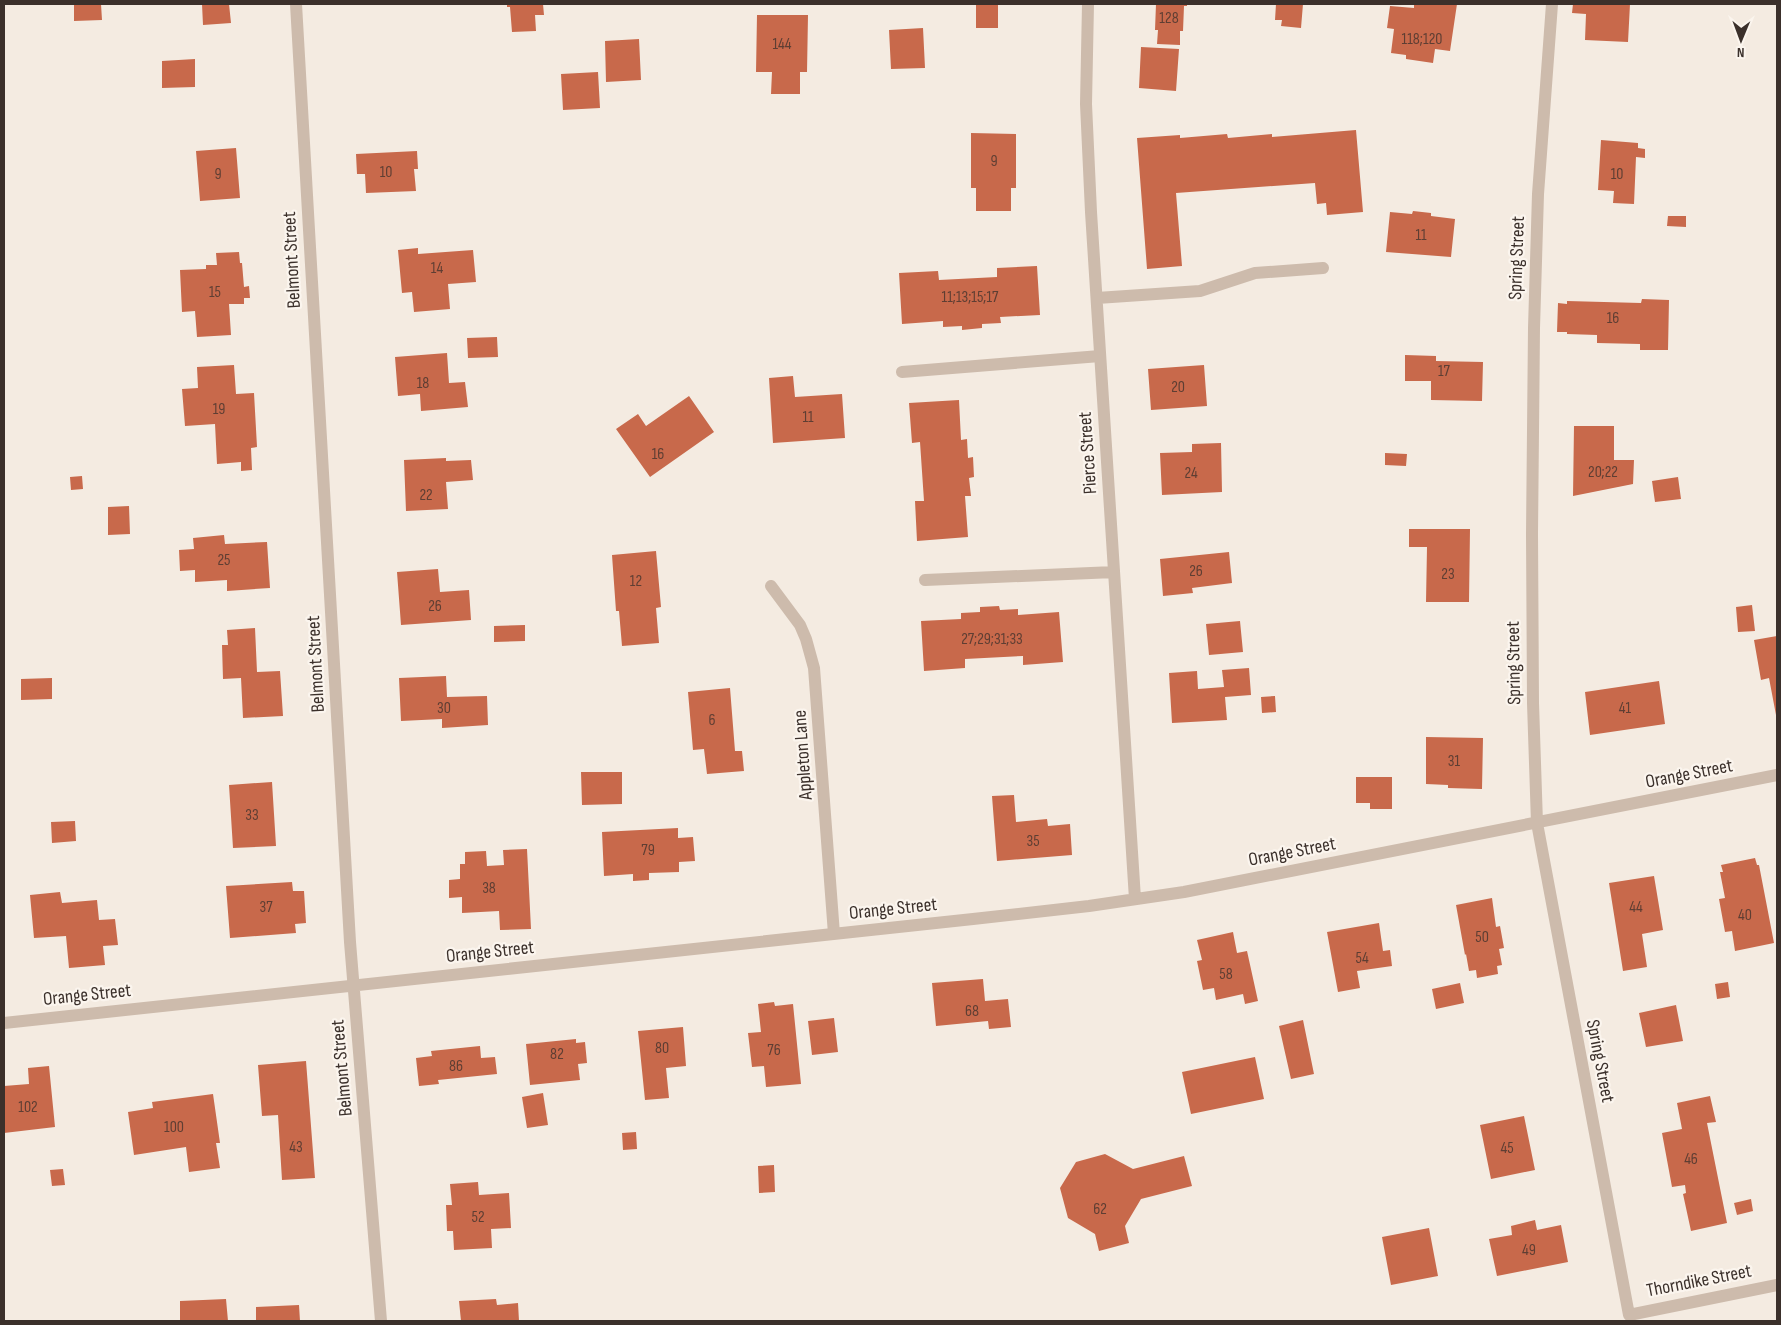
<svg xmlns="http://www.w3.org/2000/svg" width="1781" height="1325" font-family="'Sofia Sans Condensed',sans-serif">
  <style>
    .building { fill: #c8694b }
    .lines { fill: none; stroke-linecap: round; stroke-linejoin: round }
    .minor { stroke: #cdbbac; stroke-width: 12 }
    .labels { text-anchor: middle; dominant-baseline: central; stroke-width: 4.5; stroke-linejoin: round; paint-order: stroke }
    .number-label { font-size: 16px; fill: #5e3e33 }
    .street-label { font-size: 19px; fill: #3b302b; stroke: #fbf5ee }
  </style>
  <rect width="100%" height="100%" fill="#f4ebe1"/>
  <path class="building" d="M 74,4 L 101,4 L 102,20 L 74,21 Z
    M 202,4 L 229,4 L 231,23 L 203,25 Z
    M 507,4 L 543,4 L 544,15 L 535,15 L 536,31 L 512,32 L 510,7 L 507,7 Z
    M 976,4 L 998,4 L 998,28 L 976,28 Z
    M 1156,4 L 1187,4 L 1187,6 L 1184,6 L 1183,31 L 1180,31 L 1180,45 L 1157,44 L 1158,30 L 1155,30 Z
    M 1276,4 L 1303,4 L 1301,28 L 1281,26 L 1282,20 L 1275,20 Z
    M 1414,4 L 1457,4 L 1450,51 L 1435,49 L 1433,63 L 1406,59 L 1406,55 L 1391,53 L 1394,29 L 1387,28 L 1390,6 L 1414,8 Z
    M 1573,4 L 1630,4 L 1628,42 L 1585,40 L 1586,14 L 1572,13 Z
    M 757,15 L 808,15 L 807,72 L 800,72 L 800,94 L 771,94 L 772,72 L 756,72 Z
    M 923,28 L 925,68 L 891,69 L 889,30 Z
    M 639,39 L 641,80 L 606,82 L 605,41 Z
    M 1141,47 L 1179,49 L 1176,91 L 1139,88 Z
    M 195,59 L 195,87 L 162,88 L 162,61 Z
    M 598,72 L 600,108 L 563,110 L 561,74 Z
    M 1356,130 L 1363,212 L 1327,215 L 1326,203 L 1317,204 L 1315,183 L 1176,193 L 1182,266 L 1147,269 L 1137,138 L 1180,135 L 1180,138 L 1227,134 L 1228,138 L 1272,134 L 1272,137 Z
    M 971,133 L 1016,134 L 1016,188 L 1011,188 L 1011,211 L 976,211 L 976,188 L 971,188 Z
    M 1601,140 L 1638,143 L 1638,148 L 1645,149 L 1645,158 L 1636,157 L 1634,204 L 1613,203 L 1614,191 L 1598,190 Z
    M 236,148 L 240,198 L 200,201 L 196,151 Z
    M 417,151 L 418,169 L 414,169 L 416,191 L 366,193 L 365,174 L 357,174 L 356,154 Z
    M 1413,211 L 1431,213 L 1431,216 L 1455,219 L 1451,257 L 1386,252 L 1390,212 L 1412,214 Z
    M 1668,216 L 1686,216 L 1686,227 L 1667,226 Z
    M 418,248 L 418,254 L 473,250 L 476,282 L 448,284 L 450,309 L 414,312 L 412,292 L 402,293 L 398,250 Z
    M 239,252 L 240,263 L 242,263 L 244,287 L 249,286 L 250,298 L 244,298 L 244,304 L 229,304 L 231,335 L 197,337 L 195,311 L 182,312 L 180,270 L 206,269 L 206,265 L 217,265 L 216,253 Z
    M 1037,266 L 1040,315 L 1000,317 L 1001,323 L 982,324 L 982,328 L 962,330 L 962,326 L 943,327 L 943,321 L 902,324 L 899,273 L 938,271 L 939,280 L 997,277 L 997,268 Z
    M 1642,299 L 1669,300 L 1668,350 L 1640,350 L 1640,344 L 1597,343 L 1597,335 L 1567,334 L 1567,332 L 1557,332 L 1558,303 L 1567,304 L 1567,301 L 1641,303 Z
    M 497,337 L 498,357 L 468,358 L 467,338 Z
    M 447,353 L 449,383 L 465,382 L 468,407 L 421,411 L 420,394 L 398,396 L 395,357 Z
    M 1405,355 L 1436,356 L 1436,361 L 1483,362 L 1482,401 L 1431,400 L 1431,381 L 1405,381 Z
    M 234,365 L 236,394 L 254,393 L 257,447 L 251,448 L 252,470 L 241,471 L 241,462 L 217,464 L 215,424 L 185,426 L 182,389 L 198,388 L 197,367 Z
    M 1204,365 L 1207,406 L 1151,410 L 1148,369 Z
    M 793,376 L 795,397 L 842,394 L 845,438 L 773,443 L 769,378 Z
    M 689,396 L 714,432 L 650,477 L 616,429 L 638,414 L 646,426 Z
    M 959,400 L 961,440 L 967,439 L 968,458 L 973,457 L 974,477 L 969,478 L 971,496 L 965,496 L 968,537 L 917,541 L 915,501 L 924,501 L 920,442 L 912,443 L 909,403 Z
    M 1574,426 L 1614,426 L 1614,460 L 1634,460 L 1633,484 L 1573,496 Z
    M 1221,443 L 1222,492 L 1162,495 L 1160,453 L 1192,452 L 1192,444 Z
    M 1385,453 L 1407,454 L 1406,466 L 1385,465 Z
    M 446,458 L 446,461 L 471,460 L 473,480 L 446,482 L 448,509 L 406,511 L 404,460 Z
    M 82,476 L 83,489 L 71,490 L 70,477 Z
    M 1678,477 L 1681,499 L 1655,502 L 1652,481 Z
    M 129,506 L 130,534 L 108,535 L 108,507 Z
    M 1409,529 L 1470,529 L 1469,602 L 1426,602 L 1427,547 L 1409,547 Z
    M 224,535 L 225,544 L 267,542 L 270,588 L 227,591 L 227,580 L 195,582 L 195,570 L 180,571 L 179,550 L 194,549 L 193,538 Z
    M 656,551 L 661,607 L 656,608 L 659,643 L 622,646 L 619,611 L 616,611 L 612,555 Z
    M 1229,552 L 1232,583 L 1192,588 L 1193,593 L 1163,596 L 1160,559 Z
    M 438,569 L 440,592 L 469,590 L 471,620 L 401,625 L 397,572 Z
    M 1752,605 L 1755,631 L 1738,632 L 1736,607 Z
    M 999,606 L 1000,610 L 1018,609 L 1018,615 L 1059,612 L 1063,662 L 1023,665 L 1023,656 L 965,659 L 965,668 L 924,671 L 921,621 L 961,619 L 961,613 L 980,612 L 980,607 Z
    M 1240,621 L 1243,652 L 1209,655 L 1206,624 Z
    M 525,625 L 525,641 L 494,642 L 494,626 Z
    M 255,628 L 257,672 L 280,671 L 283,716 L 243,718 L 241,678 L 223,679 L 222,645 L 228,645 L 227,630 Z
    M 1777,636 L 1777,715 L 1776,715 L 1769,678 L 1761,680 L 1754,640 Z
    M 1249,668 L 1251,695 L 1225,697 L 1227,720 L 1172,723 L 1169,673 L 1197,671 L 1198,689 L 1224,687 L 1222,670 Z
    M 446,676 L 447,697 L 487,696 L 488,725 L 442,728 L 442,719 L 401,721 L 399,678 Z
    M 52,678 L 52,699 L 21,700 L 21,679 Z
    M 1659,681 L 1665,724 L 1590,735 L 1585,692 Z
    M 730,688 L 735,751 L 742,751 L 744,771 L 707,774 L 704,749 L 693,750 L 688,692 Z
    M 1275,696 L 1276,712 L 1262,713 L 1261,697 Z
    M 1426,737 L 1483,738 L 1482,789 L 1448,788 L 1448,785 L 1426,784 Z
    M 581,772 L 622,772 L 622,804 L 582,805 Z
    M 1356,777 L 1392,777 L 1392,809 L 1370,809 L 1370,803 L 1356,803 Z
    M 272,782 L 276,846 L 233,848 L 229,785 Z
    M 1014,795 L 1016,822 L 1047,819 L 1048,826 L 1070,824 L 1072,855 L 997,861 L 992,796 Z
    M 75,821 L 76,841 L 52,843 L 51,822 Z
    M 678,828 L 678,838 L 693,837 L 695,861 L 679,862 L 679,872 L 649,873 L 649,880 L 633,881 L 633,874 L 604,876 L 602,832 Z
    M 527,849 L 531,929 L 500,930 L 499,911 L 462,913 L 462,897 L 449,898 L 449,880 L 460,879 L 460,864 L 465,864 L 465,852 L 486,851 L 487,866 L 504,865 L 503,850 Z
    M 1755,858 L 1757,865 L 1759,865 L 1774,943 L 1735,951 L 1732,931 L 1725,932 L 1719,899 L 1725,898 L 1720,872 L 1723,872 L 1721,865 Z
    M 1654,876 L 1663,930 L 1642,934 L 1647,967 L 1623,971 L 1609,883 Z
    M 292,882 L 293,891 L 304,891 L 306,923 L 295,924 L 296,933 L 230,938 L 226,886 Z
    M 60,892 L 62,903 L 97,900 L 99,920 L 115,919 L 118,945 L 103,946 L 105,965 L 69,968 L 66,936 L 34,938 L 30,895 Z
    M 1492,898 L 1496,927 L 1500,926 L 1504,948 L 1499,949 L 1502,965 L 1497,966 L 1498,974 L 1477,978 L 1476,970 L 1469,971 L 1466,954 L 1465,955 L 1456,905 Z
    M 1379,923 L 1383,951 L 1390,950 L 1392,966 L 1357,971 L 1360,988 L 1338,992 L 1327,932 Z
    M 1233,932 L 1237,953 L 1247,951 L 1258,1001 L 1245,1004 L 1243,994 L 1216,1000 L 1214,988 L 1203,990 L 1197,961 L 1202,960 L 1197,940 Z
    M 983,979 L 985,1001 L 1008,999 L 1011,1027 L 989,1029 L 988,1021 L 936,1026 L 932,983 Z
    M 1728,982 L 1730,997 L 1717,999 L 1715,984 Z
    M 1460,983 L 1464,1003 L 1436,1009 L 1432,989 Z
    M 774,1002 L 775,1006 L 793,1004 L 801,1084 L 766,1087 L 764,1066 L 752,1067 L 748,1033 L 761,1032 L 758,1004 Z
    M 1676,1005 L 1683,1041 L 1646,1047 L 1639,1013 Z
    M 834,1018 L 838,1052 L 812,1055 L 808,1021 Z
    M 1303,1020 L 1314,1074 L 1291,1079 L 1279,1026 Z
    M 683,1027 L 686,1066 L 666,1068 L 669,1098 L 645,1100 L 638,1031 Z
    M 576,1039 L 576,1043 L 585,1042 L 587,1063 L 578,1064 L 580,1080 L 530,1085 L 526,1044 Z
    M 480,1046 L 481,1058 L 495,1057 L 497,1074 L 438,1080 L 439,1084 L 419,1086 L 416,1058 L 432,1056 L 431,1051 Z
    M 1255,1057 L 1264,1099 L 1191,1114 L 1182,1072 Z
    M 306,1061 L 315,1178 L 282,1180 L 278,1115 L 262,1116 L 258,1065 Z
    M 49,1066 L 55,1127 L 4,1133 L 4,1086 L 29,1084 L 28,1068 Z
    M 543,1093 L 548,1125 L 527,1128 L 522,1097 Z
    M 213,1094 L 220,1143 L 216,1143 L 220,1168 L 189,1172 L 186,1147 L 134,1155 L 128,1112 L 153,1108 L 152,1102 Z
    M 1710,1096 L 1716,1122 L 1707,1123 L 1727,1223 L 1691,1231 L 1683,1194 L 1686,1193 L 1685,1185 L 1672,1187 L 1662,1133 L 1682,1129 L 1677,1103 Z
    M 1524,1116 L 1535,1170 L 1491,1179 L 1480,1125 Z
    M 636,1132 L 637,1149 L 623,1150 L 622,1133 Z
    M 1105,1154 L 1133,1169 L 1184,1156 L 1192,1186 L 1141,1199 L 1125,1226 L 1129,1243 L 1099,1251 L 1095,1234 L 1068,1218 L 1060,1188 L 1076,1162 Z
    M 774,1165 L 775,1192 L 759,1193 L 758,1166 Z
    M 63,1169 L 65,1185 L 52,1186 L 50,1170 Z
    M 478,1182 L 479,1195 L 509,1193 L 511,1228 L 491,1229 L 492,1248 L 454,1250 L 453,1231 L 447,1231 L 446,1205 L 452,1205 L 450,1184 Z
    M 1751,1199 L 1753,1211 L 1737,1215 L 1734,1203 Z
    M 1535,1220 L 1537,1230 L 1561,1225 L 1568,1262 L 1497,1276 L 1489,1239 L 1512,1235 L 1511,1226 Z
    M 1429,1228 L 1438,1276 L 1391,1285 L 1382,1237 Z
    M 226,1299 L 228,1321 L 180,1321 L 180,1301 Z
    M 496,1299 L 497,1305 L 518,1303 L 519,1321 L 461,1321 L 459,1301 Z
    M 299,1305 L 300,1321 L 256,1321 L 256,1307 Z"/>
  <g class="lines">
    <path class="minor" d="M 296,4 L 350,942 L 381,1321
      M 1088,4 L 1086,104 L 1091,212 L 1135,899
      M 1552,4 L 1538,194 L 1534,328 L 1532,534 L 1533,703 L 1537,823 L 1629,1315 L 1777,1285
      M 1097,298 L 1200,291 L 1255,273 L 1323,268
      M 902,372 L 1100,356
      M 925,580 L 1114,572
      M 771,586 L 800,625 L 806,639 L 814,668 L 834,934
      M 4,1023 L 973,919 L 1089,906 L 1184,892 L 1777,775"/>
  </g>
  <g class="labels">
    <g class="number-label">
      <text x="1169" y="18">128</text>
      <text x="1422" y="39">118;120</text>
      <text x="782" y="44">144</text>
      <text x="994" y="161">9</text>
      <text x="386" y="172">10</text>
      <text x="218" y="174">9</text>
      <text x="1617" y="174">10</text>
      <text x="1421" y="235">11</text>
      <text x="437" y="268">14</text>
      <text x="215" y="292">15</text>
      <text x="970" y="297">11;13;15;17</text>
      <text x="1613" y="318">16</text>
      <text x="1444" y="371">17</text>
      <text x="423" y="383">18</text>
      <text x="1178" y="387">20</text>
      <text x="219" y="409">19</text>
      <text x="808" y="417">11</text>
      <text x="658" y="454">16</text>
      <text x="1603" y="472">20;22</text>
      <text x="1191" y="473">24</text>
      <text x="426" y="495">22</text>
      <text x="224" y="560">25</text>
      <text x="1196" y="571">26</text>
      <text x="1448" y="574">23</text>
      <text x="636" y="581">12</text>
      <text x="435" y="606">26</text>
      <text x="992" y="639">27;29;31;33</text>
      <text x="444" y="708">30</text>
      <text x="1625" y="708">41</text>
      <text x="712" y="720">6</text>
      <text x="1454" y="761">31</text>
      <text x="252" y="815">33</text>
      <text x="1033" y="841">35</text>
      <text x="648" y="850">79</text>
      <text x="489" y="888">38</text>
      <text x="266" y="907">37</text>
      <text x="1636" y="907">44</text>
      <text x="1745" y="915">40</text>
      <text x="1482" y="937">50</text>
      <text x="1362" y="958">54</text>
      <text x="1226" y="974">58</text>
      <text x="972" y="1011">68</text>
      <text x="662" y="1048">80</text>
      <text x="774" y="1050">76</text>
      <text x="557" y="1054">82</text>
      <text x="456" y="1066">86</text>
      <text x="28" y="1107">102</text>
      <text x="174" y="1127">100</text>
      <text x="296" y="1147">43</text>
      <text x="1507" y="1148">45</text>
      <text x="1691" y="1159">46</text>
      <text x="1100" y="1209">62</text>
      <text x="478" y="1217">52</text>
      <text x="1529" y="1250">49</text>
    </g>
    <g class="street-label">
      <text transform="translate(1517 258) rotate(-88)">Spring Street</text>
      <text transform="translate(292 260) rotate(-93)">Belmont Street</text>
      <text transform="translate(1088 453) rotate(-94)">Pierce Street</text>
      <text transform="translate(1514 663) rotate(-91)">Spring Street</text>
      <text transform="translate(316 664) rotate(-93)">Belmont Street</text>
      <text transform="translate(803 755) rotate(-94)">Appleton Lane</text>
      <text transform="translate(1689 774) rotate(-11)">Orange Street</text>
      <text transform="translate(1292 852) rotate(-11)">Orange Street</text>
      <text transform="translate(893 909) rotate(-6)">Orange Street</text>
      <text transform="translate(490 952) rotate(-6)">Orange Street</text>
      <text transform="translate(87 995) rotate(-6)">Orange Street</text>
      <text transform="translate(1600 1061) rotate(79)">Spring Street</text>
      <text transform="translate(342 1068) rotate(-95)">Belmont Street</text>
      <text transform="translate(1699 1281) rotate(-11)">Thorndike Street</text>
    </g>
  </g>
  <rect width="1781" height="1325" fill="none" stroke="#3b302b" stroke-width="10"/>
  <g transform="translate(1741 40) rotate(181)" stroke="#fbf5ee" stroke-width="4" paint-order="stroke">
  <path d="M0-4L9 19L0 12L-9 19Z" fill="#3b302b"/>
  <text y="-8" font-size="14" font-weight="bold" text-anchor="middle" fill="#3b302b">N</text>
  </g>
</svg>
